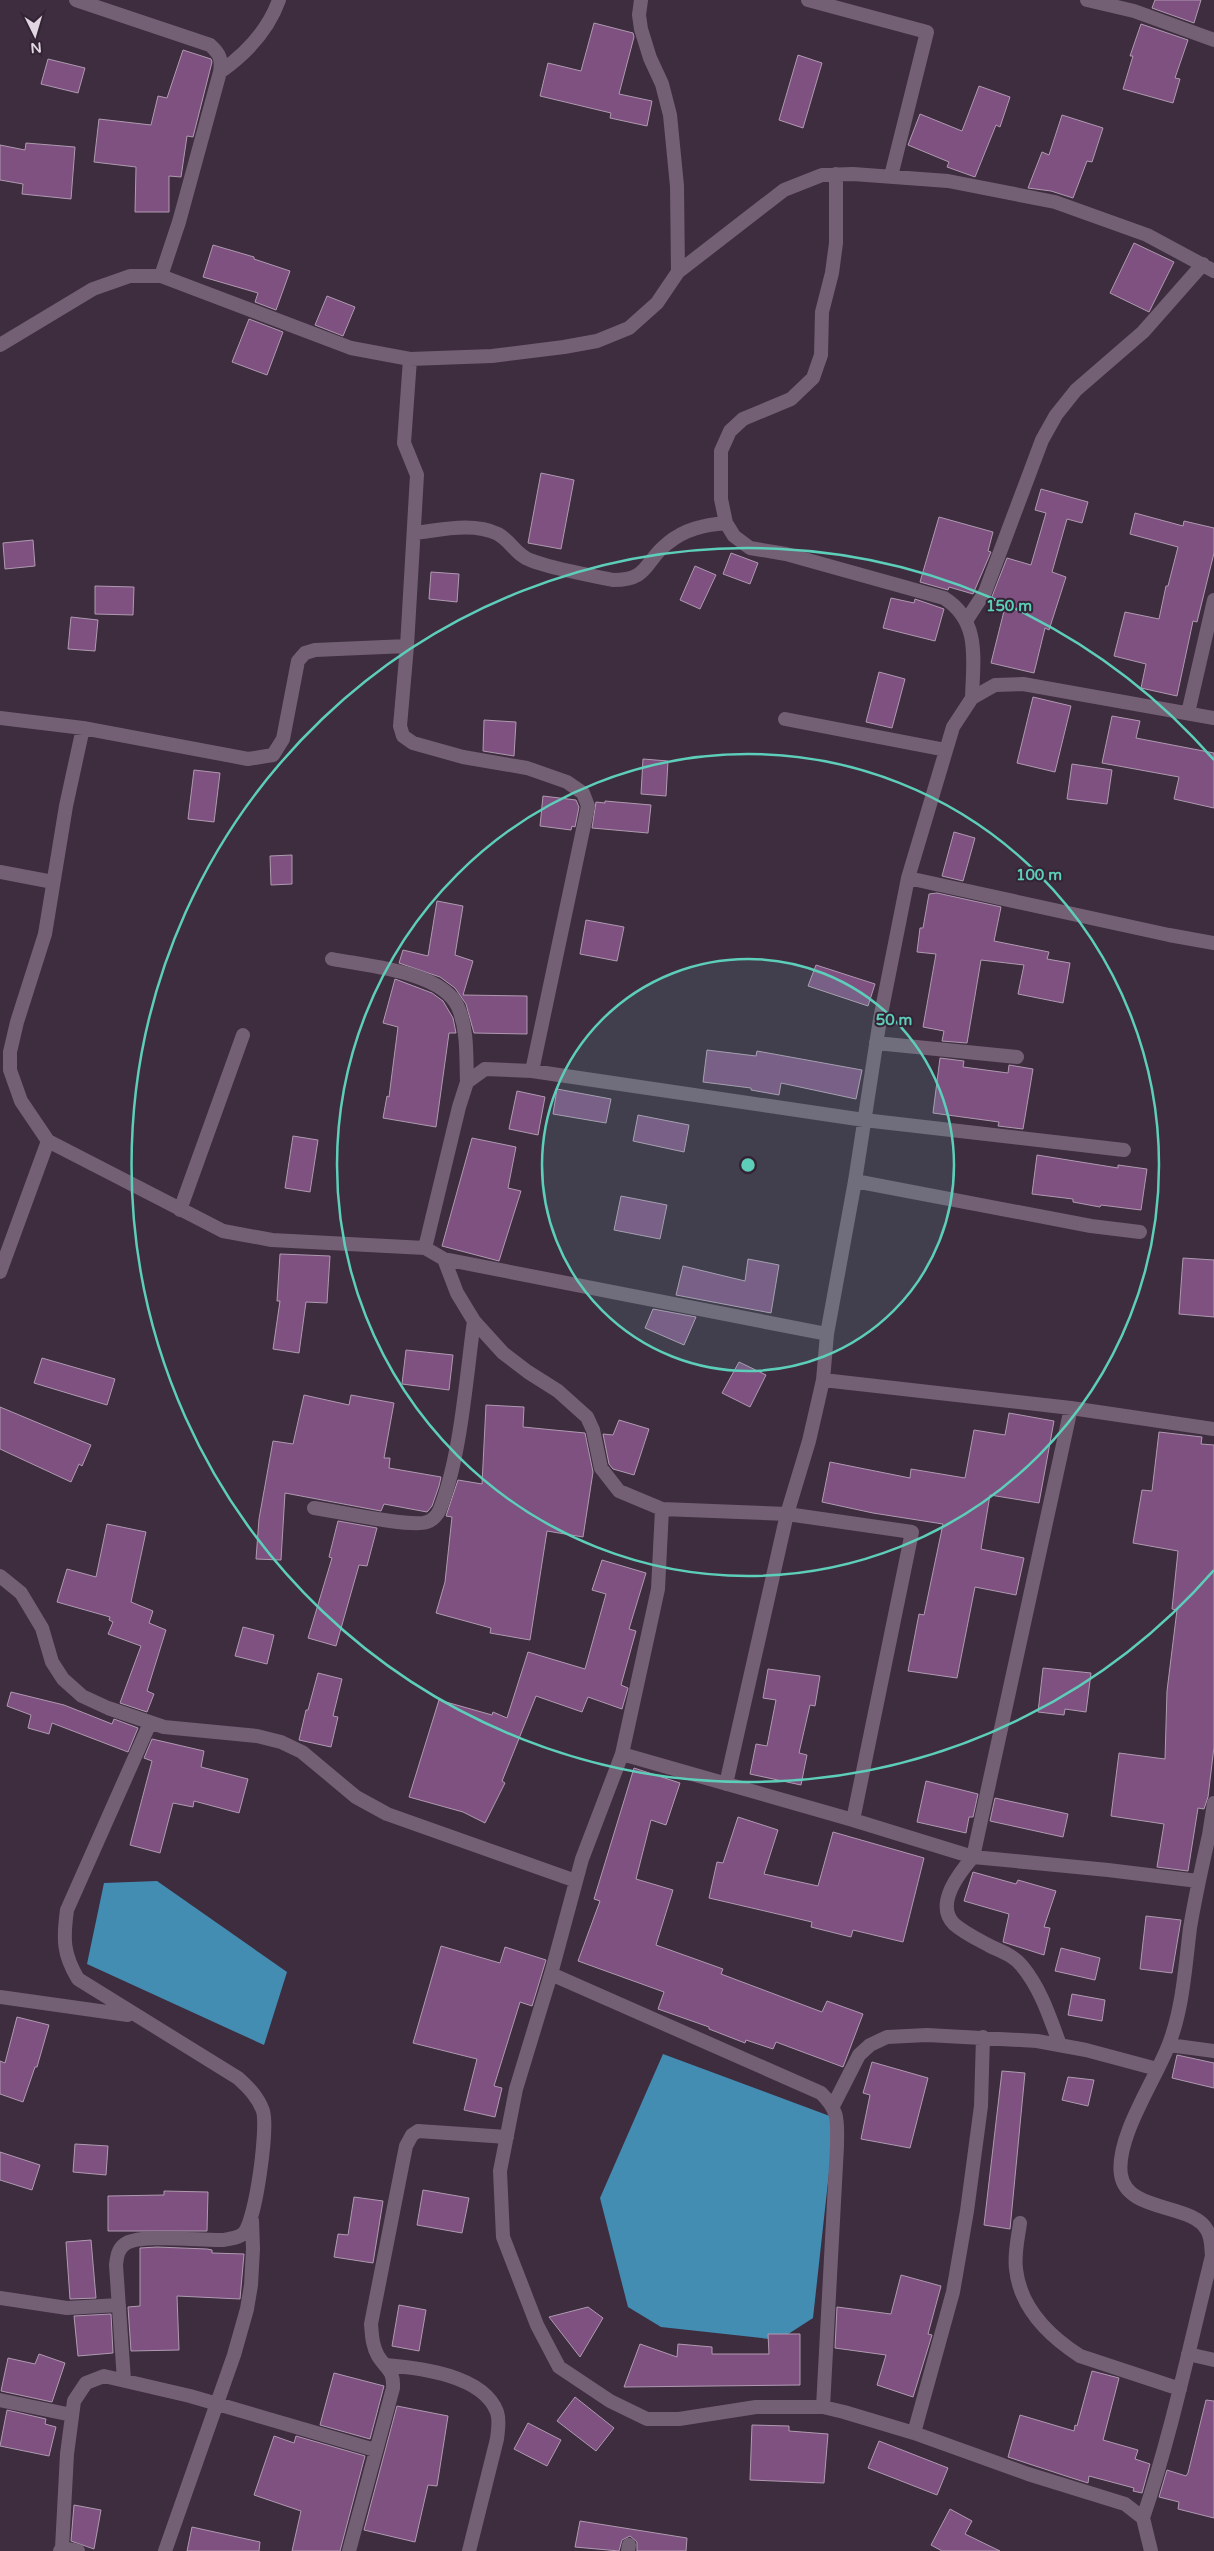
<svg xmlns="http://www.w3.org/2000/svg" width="1214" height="2551" font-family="'Varela Round',sans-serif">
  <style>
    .water { fill: #448db2 }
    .building { fill: #7e5181; stroke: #af9ab0 }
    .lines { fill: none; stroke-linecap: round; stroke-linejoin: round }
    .minor { stroke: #746075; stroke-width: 14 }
    .ring { fill: none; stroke: #5dceb9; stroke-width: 2.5 }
    .centre { fill: #5dceb9; stroke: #342335; stroke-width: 2.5 }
    .ring-label { font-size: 15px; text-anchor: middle; font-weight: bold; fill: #5dceb9; stroke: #342335; stroke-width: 4; stroke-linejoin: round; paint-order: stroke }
  </style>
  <rect width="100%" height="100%" fill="#3e2c3f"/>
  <path class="water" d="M 157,1881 L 287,1972 L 264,2045 L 87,1964 L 104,1883 Z
    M 663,2054 L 835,2118 L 813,2318 L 779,2340 L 661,2327 L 628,2307 L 600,2198 Z"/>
  <path class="building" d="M 1155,0 L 1201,0 L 1194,23 L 1152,8 Z
    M 594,23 L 633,33 L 634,37 L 619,94 L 652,101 L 647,126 L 610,118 L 611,113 L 540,96 L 548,63 L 581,71 Z
    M 1141,24 L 1188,40 L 1175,78 L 1180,79 L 1173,103 L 1123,89 L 1133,56 L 1130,56 Z
    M 183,50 L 211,59 L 212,62 L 193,137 L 187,136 L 181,177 L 169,176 L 169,212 L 135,212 L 136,167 L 94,162 L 99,119 L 151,125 L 158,96 L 167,98 Z
    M 798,55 L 822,63 L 803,128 L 779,120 Z
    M 48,59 L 85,68 L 78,93 L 41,84 Z
    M 979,86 L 1010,97 L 1000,127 L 996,125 L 975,177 L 947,167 L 949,162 L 908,145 L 920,114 L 962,131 Z
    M 1062,115 L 1103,128 L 1092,162 L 1087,161 L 1073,198 L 1051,191 L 1028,188 L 1042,152 L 1049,155 Z
    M 26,143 L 75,147 L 71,199 L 22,194 L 23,184 L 0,180 L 0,145 L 25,150 Z
    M 1134,243 L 1174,262 L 1149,312 L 1110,293 Z
    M 213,245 L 254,257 L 254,259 L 290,271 L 276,310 L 255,302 L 258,293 L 203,277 Z
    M 327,296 L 355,307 L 343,336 L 315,325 Z
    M 249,319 L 283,332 L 267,375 L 232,362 Z
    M 541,473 L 574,480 L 561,549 L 528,543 Z
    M 1041,489 L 1088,502 L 1082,523 L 1067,519 L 1052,572 L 1066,577 L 1049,630 L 1045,628 L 1034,673 L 991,663 L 1006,603 L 991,599 L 1007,558 L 1031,565 L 1046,513 L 1035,510 Z
    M 1135,513 L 1183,526 L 1184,521 L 1214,528 L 1214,553 L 1197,622 L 1193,621 L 1177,696 L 1141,688 L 1146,664 L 1114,656 L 1125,612 L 1159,619 L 1166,586 L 1168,586 L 1178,547 L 1130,534 Z
    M 939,517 L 993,532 L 988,551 L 991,552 L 973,594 L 949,587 L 948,590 L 920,582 Z
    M 33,540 L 35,566 L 5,569 L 3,543 Z
    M 731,553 L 758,563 L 750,584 L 723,574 Z
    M 695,566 L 716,575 L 700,609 L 680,600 Z
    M 431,572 L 459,574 L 457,602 L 429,599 Z
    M 95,586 L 134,587 L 133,615 L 95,614 Z
    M 891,598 L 914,603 L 915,599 L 944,609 L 935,641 L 883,628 Z
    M 71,617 L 98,620 L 95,651 L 68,649 Z
    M 879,672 L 905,679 L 892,728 L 866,722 Z
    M 1033,697 L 1071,706 L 1055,772 L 1017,763 Z
    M 1112,716 L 1140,721 L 1136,738 L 1214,753 L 1214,808 L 1174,799 L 1179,777 L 1102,763 Z
    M 484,720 L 516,722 L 514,756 L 483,751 Z
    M 643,759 L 668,761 L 666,796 L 641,794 Z
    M 1072,764 L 1112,770 L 1107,804 L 1067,799 Z
    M 194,770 L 220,773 L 214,822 L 188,819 Z
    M 543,796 L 576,800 L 579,807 L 575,827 L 572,826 L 571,830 L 540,826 Z
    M 605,801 L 651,805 L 648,833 L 592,828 L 596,802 L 605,803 Z
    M 954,832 L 975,838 L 963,881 L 942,876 Z
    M 292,855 L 292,884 L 271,885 L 270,856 Z
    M 937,893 L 1001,907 L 994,941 L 1049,952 L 1047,959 L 1070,963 L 1063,1003 L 1018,994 L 1024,965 L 981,960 L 967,1043 L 942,1041 L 944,1031 L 923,1027 L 936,954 L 917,952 L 920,928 L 923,928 L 929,894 Z
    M 437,901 L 463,906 L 455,955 L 473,961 L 463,995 L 527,996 L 527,1034 L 474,1033 L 466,1004 L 455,988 L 440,977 L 399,963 L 403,950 L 428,956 Z
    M 586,920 L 624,927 L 617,961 L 580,954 Z
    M 816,965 L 875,984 L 868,1006 L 808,986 Z
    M 395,979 L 432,993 L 443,1001 L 453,1018 L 456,1033 L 449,1033 L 436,1127 L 383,1118 L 387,1096 L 389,1097 L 398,1027 L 383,1023 Z
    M 707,1050 L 756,1056 L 757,1051 L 862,1070 L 856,1099 L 781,1083 L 779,1095 L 751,1090 L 751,1088 L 703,1082 Z
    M 940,1058 L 964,1061 L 963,1067 L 1008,1073 L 1009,1065 L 1033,1069 L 1023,1129 L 998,1126 L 999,1122 L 933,1113 Z
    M 557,1089 L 611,1099 L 606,1123 L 553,1114 Z
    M 517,1091 L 545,1097 L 538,1135 L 509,1129 Z
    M 638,1115 L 689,1125 L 684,1152 L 633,1141 Z
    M 293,1136 L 318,1140 L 310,1192 L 285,1188 Z
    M 472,1138 L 516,1147 L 508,1188 L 521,1191 L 499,1261 L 442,1246 Z
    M 1037,1155 L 1118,1168 L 1118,1165 L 1147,1169 L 1141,1210 L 1101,1205 L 1100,1207 L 1073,1202 L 1073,1199 L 1032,1194 Z
    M 621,1196 L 667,1205 L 660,1239 L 614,1230 Z
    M 280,1254 L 330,1256 L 327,1303 L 306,1302 L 299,1353 L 273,1349 L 280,1301 L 277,1301 Z
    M 1183,1258 L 1214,1260 L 1214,1317 L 1179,1314 Z
    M 748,1259 L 779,1265 L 771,1313 L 676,1295 L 683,1266 L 745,1281 Z
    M 653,1309 L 696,1317 L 684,1345 L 645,1328 Z
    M 406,1350 L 453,1355 L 449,1390 L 402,1384 Z
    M 42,1358 L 115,1379 L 107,1405 L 34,1383 Z
    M 739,1362 L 766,1375 L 750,1407 L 722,1393 Z
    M 304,1395 L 349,1405 L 351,1395 L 394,1403 L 384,1458 L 390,1458 L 389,1468 L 441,1477 L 439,1486 L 432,1506 L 427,1512 L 384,1504 L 381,1511 L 285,1493 L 281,1560 L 256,1559 L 259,1519 L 273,1441 L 293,1444 Z
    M 486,1405 L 524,1407 L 523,1427 L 585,1433 L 593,1472 L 583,1537 L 547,1531 L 530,1640 L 490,1633 L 491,1628 L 436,1613 L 445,1582 L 452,1517 L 446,1516 L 458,1480 L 482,1484 Z
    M 0,1407 L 91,1445 L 82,1466 L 79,1464 L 71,1482 L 0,1449 Z
    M 1009,1413 L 1054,1421 L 1039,1503 L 990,1495 L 981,1549 L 1024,1558 L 1016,1595 L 975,1587 L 957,1678 L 908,1671 L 919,1614 L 924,1615 L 943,1524 L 873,1513 L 822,1502 L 830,1462 L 910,1478 L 911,1469 L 965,1478 L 974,1430 L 1005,1435 Z
    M 619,1420 L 649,1429 L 634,1475 L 613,1469 L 609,1464 L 603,1434 L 613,1435 Z
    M 1159,1432 L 1202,1437 L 1201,1444 L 1214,1445 L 1214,1747 L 1208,1797 L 1204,1809 L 1198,1808 L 1188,1871 L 1157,1867 L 1164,1824 L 1111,1816 L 1119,1753 L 1165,1759 L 1167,1691 L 1177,1610 L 1172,1609 L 1178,1551 L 1133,1543 L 1142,1490 L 1152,1491 Z
    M 338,1521 L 377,1528 L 367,1566 L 359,1565 L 336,1646 L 308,1638 L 332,1558 L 329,1557 Z
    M 107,1524 L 146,1532 L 131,1602 L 153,1611 L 149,1623 L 166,1630 L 147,1691 L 154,1694 L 147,1712 L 120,1703 L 141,1646 L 108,1634 L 113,1622 L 109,1620 L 110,1617 L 57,1602 L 67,1569 L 96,1577 Z
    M 602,1560 L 646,1573 L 629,1629 L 636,1631 L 621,1685 L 628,1688 L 622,1709 L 588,1697 L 582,1712 L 536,1696 L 502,1781 L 505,1783 L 485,1823 L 463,1812 L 409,1797 L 439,1700 L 492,1715 L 493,1712 L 507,1718 L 528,1652 L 585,1669 L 606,1594 L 592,1590 Z
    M 243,1627 L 274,1635 L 267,1664 L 235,1656 Z
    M 1043,1668 L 1091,1673 L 1086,1712 L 1065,1709 L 1064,1715 L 1038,1712 Z
    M 768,1669 L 820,1676 L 815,1706 L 810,1705 L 799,1753 L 807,1755 L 801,1785 L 750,1774 L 756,1744 L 767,1746 L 776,1700 L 763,1698 Z
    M 318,1673 L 342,1679 L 333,1716 L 338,1717 L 331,1747 L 299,1740 L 306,1710 L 308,1710 Z
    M 11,1692 L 64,1705 L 112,1724 L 114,1719 L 138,1728 L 128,1752 L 52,1723 L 49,1734 L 28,1728 L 31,1715 L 7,1706 Z
    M 152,1739 L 204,1751 L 201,1767 L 248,1779 L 239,1813 L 194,1801 L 193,1807 L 173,1803 L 160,1853 L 130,1845 L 152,1761 L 144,1758 Z
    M 634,1768 L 680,1783 L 666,1825 L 651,1820 L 636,1879 L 673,1890 L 656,1945 L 723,1969 L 721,1974 L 822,2012 L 827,2001 L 863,2014 L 843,2067 L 776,2042 L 773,2049 L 746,2040 L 745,2043 L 709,2029 L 709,2027 L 658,2009 L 664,1992 L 578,1961 L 600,1901 L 594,1899 Z
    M 926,1781 L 978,1794 L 973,1817 L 969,1817 L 966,1833 L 917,1822 Z
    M 995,1798 L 1068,1814 L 1063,1837 L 990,1821 Z
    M 738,1817 L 778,1830 L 764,1874 L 818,1886 L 833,1832 L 924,1858 L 903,1942 L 853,1930 L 851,1937 L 811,1927 L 812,1922 L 709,1898 L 717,1862 L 723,1863 Z
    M 973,1872 L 1016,1884 L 1018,1880 L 1056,1891 L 1044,1927 L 1050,1928 L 1044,1955 L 1003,1942 L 1009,1914 L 964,1901 Z
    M 1146,1916 L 1181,1920 L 1172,1973 L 1140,1969 Z
    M 441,1946 L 500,1963 L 505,1947 L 546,1960 L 532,2006 L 520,2002 L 494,2086 L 502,2088 L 495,2117 L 464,2110 L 477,2059 L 413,2043 Z
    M 1061,1948 L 1100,1958 L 1095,1980 L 1055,1971 Z
    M 1072,1994 L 1105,2000 L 1102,2021 L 1068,2015 Z
    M 17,2017 L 49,2025 L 37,2067 L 35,2067 L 23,2102 L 0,2094 L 0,2061 L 5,2063 Z
    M 1177,2055 L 1214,2063 L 1214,2088 L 1172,2078 Z
    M 872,2062 L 928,2078 L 910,2148 L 861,2139 L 870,2095 L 863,2093 Z
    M 1002,2071 L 1025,2073 L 1010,2229 L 984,2225 Z
    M 1068,2077 L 1094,2080 L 1088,2106 L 1062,2100 Z
    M 75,2144 L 108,2146 L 106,2175 L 73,2172 Z
    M 0,2152 L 40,2165 L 32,2190 L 0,2180 Z
    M 423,2190 L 469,2198 L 462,2233 L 417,2225 Z
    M 164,2191 L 208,2192 L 207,2231 L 108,2231 L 108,2196 L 164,2195 Z
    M 354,2197 L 383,2201 L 373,2263 L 334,2257 L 338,2234 L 348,2235 Z
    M 91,2240 L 96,2298 L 70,2299 L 66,2242 Z
    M 157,2247 L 207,2249 L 212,2250 L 212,2253 L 244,2254 L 240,2299 L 177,2296 L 179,2350 L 131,2351 L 128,2307 L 140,2306 L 140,2248 Z
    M 901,2275 L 941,2286 L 928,2334 L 932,2335 L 913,2397 L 877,2385 L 886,2355 L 835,2348 L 837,2307 L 891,2314 Z
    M 399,2305 L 426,2310 L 419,2351 L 392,2346 Z
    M 588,2307 L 603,2318 L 580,2357 L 549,2317 Z
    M 111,2314 L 113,2353 L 78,2356 L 74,2316 Z
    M 768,2334 L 800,2334 L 800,2385 L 624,2387 L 640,2344 L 677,2357 L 678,2344 L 712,2347 L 712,2354 L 769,2354 Z
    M 39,2354 L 65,2363 L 52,2402 L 1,2391 L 8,2358 L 35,2364 Z
    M 1092,2371 L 1119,2378 L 1103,2440 L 1138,2450 L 1135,2459 L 1150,2464 L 1142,2493 L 1133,2491 L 1134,2488 L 1089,2476 L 1088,2483 L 1072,2478 L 1008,2457 L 1020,2415 L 1074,2431 L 1075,2425 L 1077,2426 Z
    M 334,2373 L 384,2386 L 370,2439 L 320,2425 Z
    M 575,2397 L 614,2428 L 596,2451 L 557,2421 Z
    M 1206,2400 L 1214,2401 L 1214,2518 L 1178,2509 L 1179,2502 L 1159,2497 L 1167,2470 L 1186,2476 L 1188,2473 Z
    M 397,2406 L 448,2416 L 437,2486 L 428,2485 L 415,2542 L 364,2530 Z
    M 7,2410 L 46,2419 L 45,2424 L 56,2427 L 49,2456 L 0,2446 Z
    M 528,2423 L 561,2440 L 547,2466 L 514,2449 Z
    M 752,2425 L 789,2426 L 789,2431 L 828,2434 L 824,2483 L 750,2480 Z
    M 274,2436 L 294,2443 L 296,2436 L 365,2456 L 340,2551 L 292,2551 L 301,2511 L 254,2495 Z
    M 879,2441 L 948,2468 L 937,2495 L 868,2468 Z
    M 74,2505 L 101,2510 L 94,2549 L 71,2541 Z
    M 950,2509 L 972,2521 L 965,2534 L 1000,2551 L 942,2551 L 931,2545 Z
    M 580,2521 L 687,2538 L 686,2551 L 637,2551 L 637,2542 L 630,2536 L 622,2540 L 619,2551 L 575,2547 Z
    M 192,2527 L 260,2542 L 259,2551 L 187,2551 Z"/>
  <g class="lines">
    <path class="minor" d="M 76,0 L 210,45 C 220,54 222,59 220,72 L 179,222 L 161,276
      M 808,0 L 927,32 L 891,176
      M 1087,0 L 1134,11 L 1214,40
      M 220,72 C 247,53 268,31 279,0
      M 836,174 L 836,243 L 832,273 L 822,312 L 821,355 L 813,378 L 791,399 L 743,419 L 730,431 L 721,451 L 721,499 L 726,523 L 734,536 L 750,548 L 786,554 L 944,598 C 981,621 973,661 972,698
      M 678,272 L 784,190 L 822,175 L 853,174 L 948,181 L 1055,202 L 1147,235 L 1214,271
      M 0,345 L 93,289 L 130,276 L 161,276 L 351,348 L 410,359 L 492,356 L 564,347 L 597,341 L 629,328 L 657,303 L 678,272 L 677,186 L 670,115 L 662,84 L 650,58 L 641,29 L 639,15 L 641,0
      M 410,359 L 404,443 L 417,475 L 407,646 L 400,726 L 403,736 L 413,743 L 463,757 L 527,768 L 567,782 L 583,793 L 588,806 L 532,1071
      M 414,533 C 441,530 473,522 498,534 C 511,541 516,555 530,560 C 556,570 586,574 613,580 C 650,580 644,561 668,543 C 685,529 704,525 726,523
      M 966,621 L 985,592 L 1042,440 L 1056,415 L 1076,390 L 1143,332 L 1203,264
      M 1188,713 L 1214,600
      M 0,718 L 83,728 L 248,759 L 273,755 L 283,739 L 298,661 L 305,653 L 315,650 L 407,646
      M 785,719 L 946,750
      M 0,872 L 53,882
      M 908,878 L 1169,935 L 1214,943
      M 332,959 C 366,966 442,971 458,1007 C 468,1030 466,1057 467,1082
      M 876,1043 L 1017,1057
      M 48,1141 L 21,1101 L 10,1070 L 10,1052 L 17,1022 L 45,934 L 66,806 L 83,728
      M 855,1181 L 1091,1226 L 1140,1232
      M 180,1210 L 243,1035
      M 425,1248 L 459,1107 L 467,1082 L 485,1069 L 532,1071 L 864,1120 L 1124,1150
      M 444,1259 L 827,1334
      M 0,1272 L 48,1141 L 223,1231 L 272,1240 L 425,1248 L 444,1259 L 457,1293 L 474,1321 L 503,1353 L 528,1372 L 558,1391 L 587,1417 L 593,1430 L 601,1468 L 619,1491 L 662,1509
      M 823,1380 L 1071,1408 L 1214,1429
      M 314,1508 C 336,1511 410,1528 427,1522 C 433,1520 438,1514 440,1509 C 461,1456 466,1378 474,1321
      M 0,1576 L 21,1593 L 42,1628 L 52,1662 L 63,1679 L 82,1696 L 108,1708 L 164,1727 L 257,1736 L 281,1742 L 302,1752 L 356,1797 L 387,1814 L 576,1881
      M 622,1754 L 853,1820 L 912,1532 L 787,1514 L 726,1784
      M 1214,1803 L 1209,1835 L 1214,1836
      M 853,1820 L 973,1857 L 1108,1870 L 1198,1881
      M 551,1974 L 821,2093 C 840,2112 837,2121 837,2146 L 823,2407
      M 0,1997 L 128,2015
      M 1060,2045 C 1050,2018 1041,1989 1022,1966 C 1013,1955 1002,1952 990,1946 C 979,1940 964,1933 954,1924 C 934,1904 960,1872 973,1857 L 1071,1408
      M 1169,2045 L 1214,2051
      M 833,2106 L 859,2055 L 870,2045 L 887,2037 L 927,2035 L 1037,2041 L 1086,2050 L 1157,2069
      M 1020,2223 C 1018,2238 1014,2254 1016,2269 C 1020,2307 1049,2336 1080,2356 L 1180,2389
      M 0,2298 L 67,2308 L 119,2305
      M 1188,2354 L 1214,2360
      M 386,2365 C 420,2368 483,2375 497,2412 C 500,2421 498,2429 497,2439 L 469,2551
      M 124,2380 L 116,2265 C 117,2256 118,2249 125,2244 C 139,2233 202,2241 223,2240 C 230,2239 239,2238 244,2233 C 256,2219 268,2129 263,2111 C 258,2097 249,2088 238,2078 L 78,1979 C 63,1954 63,1939 67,1910 L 150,1723
      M 0,2400 L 72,2415
      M 914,2433 L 953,2292 L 967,2211 L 981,2106 L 983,2037
      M 1143,2518 C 1172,2432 1190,2344 1212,2256 C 1211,2248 1212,2238 1207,2230 C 1193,2203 1127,2213 1121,2175 C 1115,2138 1156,2079 1169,2044 C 1183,2007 1185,1968 1190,1928 C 1195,1897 1202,1866 1209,1835
      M 62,2548 L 67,2454 L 74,2401 L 86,2383 L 104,2376 L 190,2396 L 375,2450
      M 60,2551 L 62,2548 L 78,2551
      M 165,2551 L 234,2355 L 247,2309 L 251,2285 L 253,2249 L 252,2220
      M 349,2551 L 393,2388 C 394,2370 387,2370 378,2356 C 372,2345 372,2335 371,2324 L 406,2146 L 412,2135 L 418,2131 L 507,2137
      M 628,2551 L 629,2545
      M 1151,2551 L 1143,2518 L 1125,2504 L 1028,2474 L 914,2433 L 844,2412 L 823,2407 L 756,2407 L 679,2419 L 647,2419 L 610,2401 L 559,2367 L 537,2325 L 503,2237 L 500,2171 L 516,2089 L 551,1974 L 582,1859 L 622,1754 L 658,1589 L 662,1509 L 787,1514 L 809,1441 L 823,1380 L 827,1334 L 855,1181 L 880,1019 L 908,878 L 953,727 L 972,698 L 995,685 L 1023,684 L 1214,718"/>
  </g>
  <circle cx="748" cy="1165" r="206" fill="#5dceb9" fill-opacity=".12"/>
  <g class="ring">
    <circle cx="748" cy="1165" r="206"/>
    <circle cx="748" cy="1165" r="411"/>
    <path d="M1214 1570A617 617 0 1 1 1214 760"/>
  </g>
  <circle cx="748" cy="1165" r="8" class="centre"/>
  <g class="ring-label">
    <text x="1009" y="611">150 m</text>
    <text x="1039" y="880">100 m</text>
    <text x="894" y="1025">50 m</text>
  </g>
  <g transform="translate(35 35) rotate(175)" stroke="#342335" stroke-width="4" paint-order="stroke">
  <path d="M0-4L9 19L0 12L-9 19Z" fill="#e1d6e2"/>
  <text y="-8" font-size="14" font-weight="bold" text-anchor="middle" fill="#e1d6e2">N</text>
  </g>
</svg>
